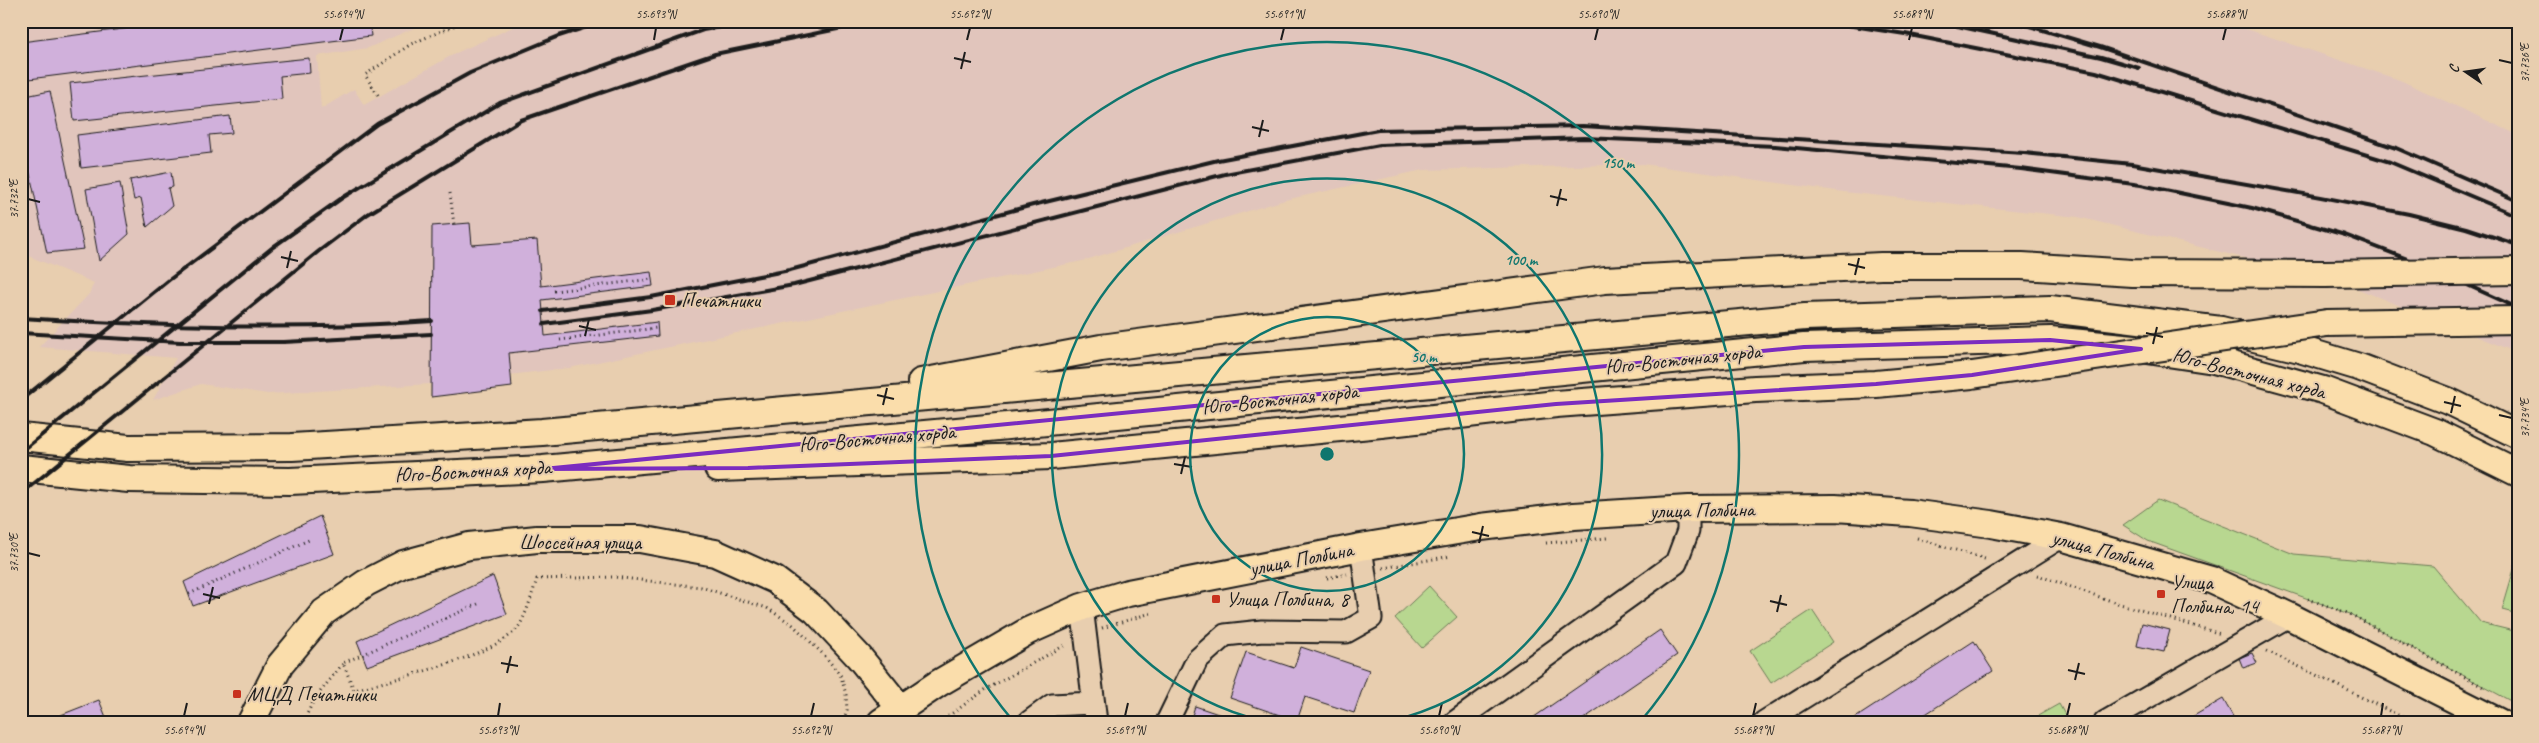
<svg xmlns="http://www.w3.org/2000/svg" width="2539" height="743" font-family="Caveat,sans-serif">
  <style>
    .built { fill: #e1c5bc }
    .green { fill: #b8d790; stroke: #6a7a56 }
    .building { fill: #d0b0db; stroke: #1c1c1c }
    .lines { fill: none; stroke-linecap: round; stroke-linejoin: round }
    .minor-casing { stroke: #1c1c1c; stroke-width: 25 }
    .major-casing { stroke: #1c1c1c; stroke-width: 30 }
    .path { stroke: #1c1c1c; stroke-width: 3; stroke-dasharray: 1 4; stroke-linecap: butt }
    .minor { stroke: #e8ceaf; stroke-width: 21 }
    .major { stroke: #faddab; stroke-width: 26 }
    .rail { stroke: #1c1c1c; stroke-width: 4 }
    .major-bridge-casing { stroke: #1c1c1c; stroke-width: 30; stroke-linecap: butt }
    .major-bridge { stroke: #faddab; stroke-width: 26 }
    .marked { fill: none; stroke: #7b2cbf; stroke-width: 4; stroke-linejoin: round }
    .ticks { fill: none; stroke: #1c1c1c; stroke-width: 2 }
    .ring { fill: none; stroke: #0f766e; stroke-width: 2.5 }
    .poi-dot { fill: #c8321e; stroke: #e8ceaf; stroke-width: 2 }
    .labels { text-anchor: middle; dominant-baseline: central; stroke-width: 4; stroke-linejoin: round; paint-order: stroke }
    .poi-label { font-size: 21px; fill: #1c1c1c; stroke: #e8ceaf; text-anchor: start }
    .street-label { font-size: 21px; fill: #1c1c1c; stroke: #e8ceaf }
    .centre { fill: #0f766e; stroke: #e8ceaf; stroke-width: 2.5 }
    .ring-label { font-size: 15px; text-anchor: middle; font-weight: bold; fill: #0f766e; stroke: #e8ceaf; stroke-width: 4; stroke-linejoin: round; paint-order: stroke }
    .neatline { fill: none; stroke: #1c1c1c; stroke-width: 2 }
    .ticks-label { font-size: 12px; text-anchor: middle; fill: #1c1c1c }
  </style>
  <rect width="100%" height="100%" fill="#e8ceaf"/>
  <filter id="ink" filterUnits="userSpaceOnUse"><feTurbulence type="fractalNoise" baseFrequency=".02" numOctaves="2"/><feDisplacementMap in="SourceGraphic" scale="10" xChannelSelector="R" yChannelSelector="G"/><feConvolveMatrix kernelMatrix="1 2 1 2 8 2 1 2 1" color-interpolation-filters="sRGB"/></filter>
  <g filter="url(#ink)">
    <path class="built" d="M 21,21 L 430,21 L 368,48 L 317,56 L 321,109 L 354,89 L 364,105 L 454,54 L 526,21 L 2222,21 L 2400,80 L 2518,135 L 2518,353 L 2338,281 L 2078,217 L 1844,192 L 1643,164 L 1423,170 L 1285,200 L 1082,261 L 569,368 L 430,384 L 268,394 L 201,384 L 153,400 L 176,358 L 39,347 L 89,294 L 94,283 L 26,255 L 21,240 Z"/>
    <path class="green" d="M 2158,500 L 2294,554 L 2433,566 L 2481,623 L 2518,632 L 2518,705 L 2350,614 L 2148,541 L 2123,525 Z
      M 2517,559 L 2518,559 L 2518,614 L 2502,610 Z
      M 1429,586 L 1457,617 L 1422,648 L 1395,618 Z
      M 1812,610 L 1833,642 L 1771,683 L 1750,651 Z
      M 2059,704 L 2069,722 L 2027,722 Z"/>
    <path class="building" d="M 186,21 L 369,21 L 371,36 L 21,80 L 21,42 Z
      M 309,58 L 310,73 L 280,76 L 282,99 L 74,121 L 70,83 Z
      M 50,91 L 84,249 L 47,253 L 21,132 L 21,97 Z
      M 230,116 L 232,133 L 209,135 L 211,153 L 81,168 L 77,135 Z
      M 171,172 L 173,187 L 168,188 L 172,206 L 147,227 L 141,198 L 134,200 L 130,180 Z
      M 120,183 L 129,234 L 99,261 L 86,189 Z
      M 470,223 L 472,245 L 537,240 L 541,286 L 651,272 L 653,286 L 542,300 L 545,336 L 657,322 L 658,336 L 509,353 L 512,387 L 431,397 L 432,226 Z
      M 320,516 L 334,554 L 193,606 L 184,582 Z
      M 493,576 L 507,614 L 367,666 L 357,641 Z
      M 2142,623 L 2170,630 L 2164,652 L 2137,646 Z
      M 1660,630 L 1677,655 L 1579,722 L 1527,722 Z
      M 1974,641 L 1993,671 L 1913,722 L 1849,722 Z
      M 1301,647 L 1369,670 L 1354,713 L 1305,697 L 1297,721 L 1230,698 L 1246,652 L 1294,668 Z
      M 2252,653 L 2257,663 L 2243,668 L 2239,658 Z
      M 2223,699 L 2236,722 L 2183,722 L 2185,721 Z
      M 99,700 L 108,722 L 43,722 Z
      M 1195,706 L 1230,718 L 1229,722 L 1190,722 Z"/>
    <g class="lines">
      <defs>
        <path id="minor" d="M 1082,607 L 1096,722
          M 1029,722 L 1052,705 L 1093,703
          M 1167,722 L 1197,660 L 1225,635 L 1262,631 L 1346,632 L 1371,618 L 1361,547
          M 1455,722 L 1676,563 L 1688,531 L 1688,509
          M 1764,722 L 2061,537
          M 2105,722 L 2289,616"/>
        <path id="major" d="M 2327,323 L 2518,320
          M 921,382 L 1101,348 L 1605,280 L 1881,266 L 2022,266 L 2132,273 L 2325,274
          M 21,437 L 128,448 L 292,447 L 542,432 L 1805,317 L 2050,309 L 2221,330 L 2296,348 L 2359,367 L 2448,401 L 2518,435
          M 21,468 L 129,479 L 290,481 L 543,469 L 957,431 L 1804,347 L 2050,340 L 2134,348 L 2214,360 L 2323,390 L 2435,432 L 2518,473
          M 718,468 L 1051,456 L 1381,424
          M 251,722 L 280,665 L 295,647 L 324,612 L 366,583 L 403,564 L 469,546 L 537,539 L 640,539 L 715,553 L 775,580 L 816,611 L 859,657 L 900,708
          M 881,722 L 939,683 L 1028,631 L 1082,607 L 1128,593 L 1361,547 L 1481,527 L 1574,516 L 1688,509 L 1835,508 L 1910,513 L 1991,524 L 2061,537 L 2211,580 L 2289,616 L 2499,722"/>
      </defs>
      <use href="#minor" class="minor-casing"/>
      <use href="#major" class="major-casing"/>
      <path class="path" d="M 378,95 L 365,75 L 411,44 L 465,21
        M 450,193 L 454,225
        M 554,291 L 652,279
        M 560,340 L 657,328
        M 1917,538 L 1988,560
        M 1546,543 L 1607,538
        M 1383,568 L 1451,556
        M 2037,575 L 2117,603 L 2221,634
        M 1327,578 L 1347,574
        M 189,594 L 311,539
        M 2308,599 L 2350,614 L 2485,688
        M 478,604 L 343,663 L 354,690 C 390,680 499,656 519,626 C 527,613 532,594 537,579 L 614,577 L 701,587 L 767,608 L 793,625 L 824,655 L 841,676 L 846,695 L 847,710 L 843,722
        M 1102,628 L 1151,613
        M 2267,651 L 2412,722
        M 303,722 L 314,700 L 343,663
        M 940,722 L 985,690 L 1067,644"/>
      <use href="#minor" class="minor"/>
      <use href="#major" class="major"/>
      <path class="rail" d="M 1820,21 L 1905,34 L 2096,72 L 2390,162 L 2518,216
        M 1934,21 L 2101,57 L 2139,68
        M 2012,21 L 2100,47 L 2396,148 L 2518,201
        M 543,311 L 651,297 L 790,270 L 1033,205 L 1218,160 L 1378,130 L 1583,126 L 2024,153 L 2132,164 L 2321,197 L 2409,214 L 2466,228 L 2518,245
        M 21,318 C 158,326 294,331 432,321
        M 544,324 L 652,310 L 794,285 L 1225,174 L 1380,145 L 1584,138 L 1775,146 L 2021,169 L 2141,185 L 2252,208 L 2345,235 L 2423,265 L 2518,308
        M 21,333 L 180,342 L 284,342 L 431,334
        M 21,400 L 169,280 L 377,124 L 470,73 L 559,36 L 605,21
        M 21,452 L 273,247 L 342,198 L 500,103 L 703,30 L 756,21
        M 21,494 L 319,251 L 368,214 L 521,120 L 715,54 L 867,23 L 893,21"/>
      <defs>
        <path id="major-bridge" d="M 2325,274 L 2518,271
          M 1381,424 L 1556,404 L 1755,389 L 1876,384 L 1972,375 L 2327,323"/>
      </defs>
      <use href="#major-bridge" class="major-bridge-casing"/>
      <use href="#major-bridge" class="major-bridge"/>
    </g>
  </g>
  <path class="marked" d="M 2050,340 L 2141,349 L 1972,375 L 1876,384 L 1556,404 L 1051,456 L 748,468 L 543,469 L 1804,347 Z"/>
  <path class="ticks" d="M 340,40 L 343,28M 654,40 L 656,28M 967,40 L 970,28M 1281,40 L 1284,28M 1595,40 L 1598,28M 1909,40 L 1912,28M 2223,40 L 2226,28M 954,58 L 971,62M 2499,60 L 2512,63M 961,69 L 965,52M 1252,127 L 1269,131M 1259,137 L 1263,120M 1550,196 L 1567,200M 28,199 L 40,202M 1557,206 L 1561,189M 281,257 L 298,261M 1848,264 L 1865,268M 287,268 L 291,251M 1855,275 L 1859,258M 579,326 L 596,330M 2146,333 L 2163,337M 585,336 L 589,319M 2153,344 L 2157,327M 877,395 L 894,399M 2444,402 L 2461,406M 883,405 L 887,388M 2451,413 L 2455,396M 2499,415 L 2512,418M 1174,464 L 1192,467M 1181,474 L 1185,457M 1472,532 L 1489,536M 1479,543 L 1483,526M 28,553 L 40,556M 203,594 L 220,598M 1770,601 L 1787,605M 209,604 L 213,587M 1777,612 L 1781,595M 501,663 L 518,666M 2068,670 L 2085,674M 507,673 L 511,656M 2075,680 L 2079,663M 184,716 L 187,703M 498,716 L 500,703M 811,716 L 814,703M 1125,716 L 1128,703M 1439,716 L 1442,703M 1753,716 L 1756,703M 2067,716 L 2070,703M 2381,716 L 2383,703"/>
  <g class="ring">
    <circle cx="1327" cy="454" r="137"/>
    <path d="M1263 721A275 275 0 1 1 1391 721"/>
    <path d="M1014 722A412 412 0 1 1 1640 722"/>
  </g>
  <g class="poi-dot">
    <rect x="664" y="294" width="12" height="12" rx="2.5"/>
    <rect x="2156" y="589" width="10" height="10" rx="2.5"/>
    <rect x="1211" y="594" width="10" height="10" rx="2.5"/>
    <rect x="232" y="689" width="10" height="10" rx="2.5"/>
  </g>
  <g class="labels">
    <g class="poi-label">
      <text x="681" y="300">Печатники</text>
      <text x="2171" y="582">Улица<tspan x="2171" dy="24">Полбина, 14</tspan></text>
      <text x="1226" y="599">Улица Полбина, 8</text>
      <text x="247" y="694">МЦД Печатники</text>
    </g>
    <g class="street-label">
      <text transform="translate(1683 359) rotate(-6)">Юго-Восточная хорда</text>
      <text transform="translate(2249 373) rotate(14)">Юго-Восточная хорда</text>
      <text transform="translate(1280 399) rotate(-6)">Юго-Восточная хорда</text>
      <text transform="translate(877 438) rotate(-5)">Юго-Восточная хорда</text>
      <text transform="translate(473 471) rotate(-3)">Юго-Восточная хорда</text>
      <text transform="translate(1702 510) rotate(-1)">улица Полбина</text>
      <text x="580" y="542">Шоссейная улица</text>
      <text transform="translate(2103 550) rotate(15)">улица Полбина</text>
      <text transform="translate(1301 559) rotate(-11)">улица Полбина</text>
    </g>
  </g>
  <circle cx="1327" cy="454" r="8" class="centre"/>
  <g class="ring-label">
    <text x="1618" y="168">150 m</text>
    <text x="1521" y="265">100 m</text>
    <text x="1424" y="362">50 m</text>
  </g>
  <rect width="2539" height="743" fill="none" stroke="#e8ceaf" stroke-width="55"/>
  <g transform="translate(2466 72) rotate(283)" stroke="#e8ceaf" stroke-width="4" paint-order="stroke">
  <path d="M0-4L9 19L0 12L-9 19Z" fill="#1c1c1c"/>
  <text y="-8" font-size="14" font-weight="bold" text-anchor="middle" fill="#1c1c1c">С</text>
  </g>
  <rect x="28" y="28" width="2484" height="688" class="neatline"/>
  <g class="ticks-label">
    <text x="343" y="18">55.694°N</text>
    <text x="656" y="18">55.693°N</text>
    <text x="970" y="18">55.692°N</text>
    <text x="1284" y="18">55.691°N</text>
    <text x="1598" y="18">55.690°N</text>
    <text x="1912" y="18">55.689°N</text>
    <text x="2226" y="18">55.688°N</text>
    <text transform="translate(2525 63) rotate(-90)" y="4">37.736°E</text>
    <text transform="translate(14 199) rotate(-90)" y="4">37.732°E</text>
    <text transform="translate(2525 418) rotate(-90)" y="4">37.734°E</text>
    <text transform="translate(14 553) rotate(-90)" y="4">37.730°E</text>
    <text x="184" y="734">55.694°N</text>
    <text x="498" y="734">55.693°N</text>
    <text x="811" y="734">55.692°N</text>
    <text x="1125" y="734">55.691°N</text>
    <text x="1439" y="734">55.690°N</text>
    <text x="1753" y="734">55.689°N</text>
    <text x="2067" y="734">55.688°N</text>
    <text x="2381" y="734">55.687°N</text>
  </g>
</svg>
